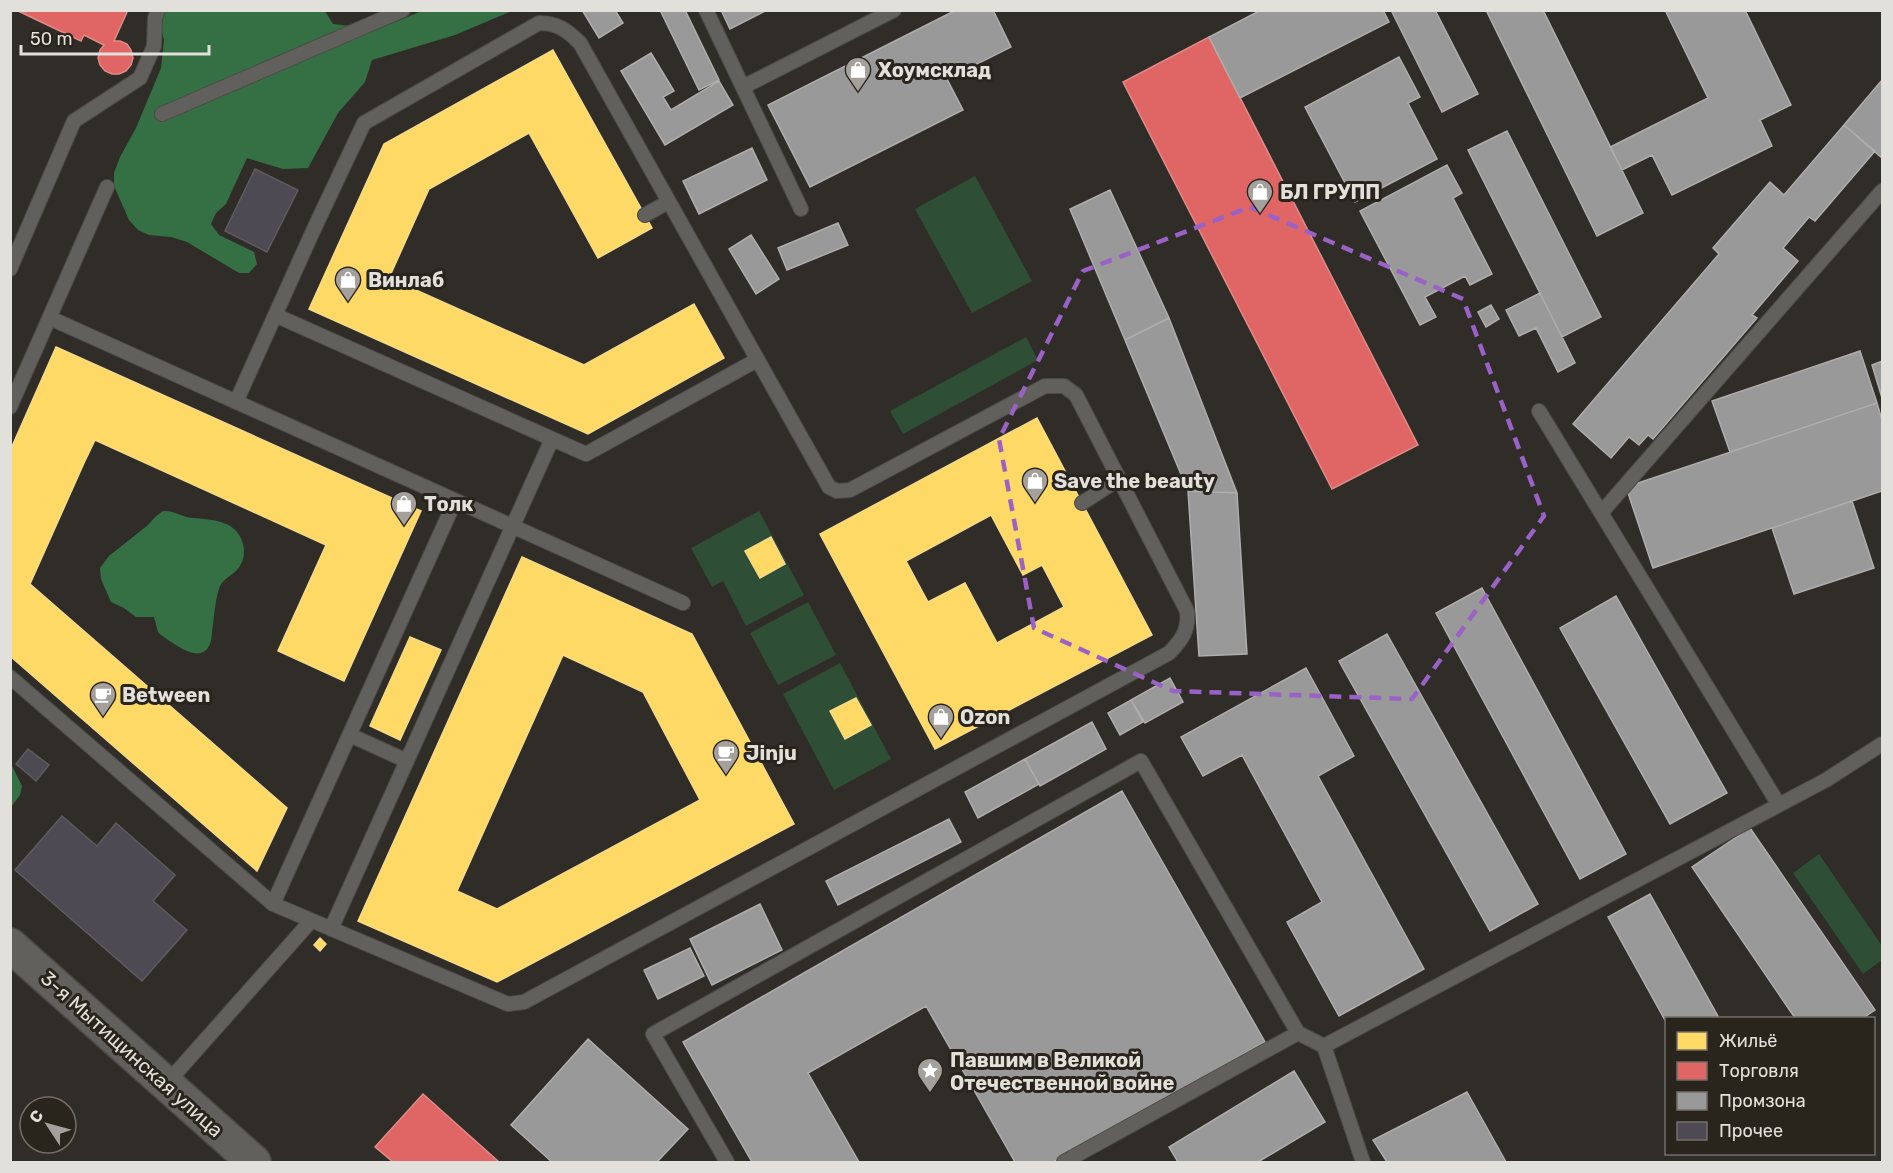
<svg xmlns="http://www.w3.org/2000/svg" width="1893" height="1173" font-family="Rubik,sans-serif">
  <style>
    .green { fill: #2e4e35 }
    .forest { fill: #347044 }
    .homes { fill: #ffd966; stroke: #f6db89; stroke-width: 1.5; fill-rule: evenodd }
    .shops { fill: #e06666; stroke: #e18b89; stroke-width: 1.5 }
    .industry { fill: #999; stroke: #afaeac; stroke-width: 1.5 }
    .building { fill: #4d4a54; stroke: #5e5c5c; stroke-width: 1.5 }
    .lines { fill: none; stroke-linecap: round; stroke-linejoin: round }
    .lane-casing { stroke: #4c4a46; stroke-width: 16 }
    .secondary-casing { stroke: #4c4a46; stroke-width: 36 }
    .lane { stroke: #62605d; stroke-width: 14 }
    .secondary { stroke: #62605d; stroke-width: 33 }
    .marked { fill: none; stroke: #9a62c7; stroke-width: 4.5; stroke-dasharray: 12 8; stroke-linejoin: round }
    .labels { text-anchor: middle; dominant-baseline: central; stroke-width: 6; stroke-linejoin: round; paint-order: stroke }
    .poi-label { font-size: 20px; font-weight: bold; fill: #e2e0da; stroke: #29241c; text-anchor: start }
    .street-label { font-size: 20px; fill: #e2e0da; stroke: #29241c }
  </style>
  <rect width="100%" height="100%" fill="#302d28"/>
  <path class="green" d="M 975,176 L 1032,281 L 972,313 L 915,209 Z
    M 1026,337 L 1038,360 L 903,434 L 890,411 Z
    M 759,511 L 804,595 L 746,626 L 723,581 L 712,587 L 691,548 Z
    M 808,602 L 836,655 L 778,685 L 750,633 Z
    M 840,663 L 891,759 L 834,790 L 783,694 Z
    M 1819,854 L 1882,946 L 1882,960 L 1863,974 L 1793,873 Z"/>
  <path class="forest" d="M 165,11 L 325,11 L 333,24 L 378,29 L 422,11 L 512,11 L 455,35 L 372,60 L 365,82 L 338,113 L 308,168 L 283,169 L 247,158 L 226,204 L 216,213 L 211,224 L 219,235 L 254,252 L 257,264 L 249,273 L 239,273 L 187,242 L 171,237 L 149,235 L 138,230 L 129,220 L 114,186 L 114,173 L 120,157 L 136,128 L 161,68 L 164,40 L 160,24 Z
    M 163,511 C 174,510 183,518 194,518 C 215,520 237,521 243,544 C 245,552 244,559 240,566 C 235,574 224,578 220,586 C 215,597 213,628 211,641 C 203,668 175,644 161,635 L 158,632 L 154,617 L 136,617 L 124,608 L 111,602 L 101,579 L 100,568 L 109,556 L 148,525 L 155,517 Z
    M 11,764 L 22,786 L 20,795 L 11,807 Z"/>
  <path class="homes" d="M 553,50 L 652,228 L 598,258 L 529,133 L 429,189 L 389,278 L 584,365 L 694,304 L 724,358 L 588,434 L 309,309 L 384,144 Z
    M 56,347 L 421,511 L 344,681 L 278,651 L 326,545 L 95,440 L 84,463 L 30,584 L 287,808 L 257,871 L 10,656 L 10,451 Z
    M 1037,418 L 1152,635 L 935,749 L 820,534 ZM 991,515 L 1023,575 L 1042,565 L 1064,607 L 997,643 L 965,583 L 928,602 L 906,561 Z
    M 771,537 L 785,564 L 760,578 L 745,551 Z
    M 522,557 L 692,634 L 794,824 L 497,982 L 358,921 ZM 563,655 L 643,692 L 700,800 L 497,909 L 457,891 Z
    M 410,637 L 441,650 L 400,740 L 370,726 Z
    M 856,698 L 871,725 L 845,739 L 830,711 Z
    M 320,938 L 326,944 L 320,951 L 314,945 Z"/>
  <path class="shops" d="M 16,10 L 128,10 L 114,41 L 120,41 L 127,44 L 131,50 L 133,58 L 131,65 L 126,71 L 119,74 L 112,74 L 105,71 L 100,65 L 98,58 L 100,50 L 104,45 L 84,35 L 81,41 Z
    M 1209,37 L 1418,445 L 1332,489 L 1123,82 Z
    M 423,1094 L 499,1162 L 393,1162 L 375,1147 Z"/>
  <path class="industry" d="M 582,10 L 615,10 L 623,23 L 599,38 Z
    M 660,10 L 685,10 L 719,80 L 699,90 Z
    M 721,10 L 767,10 L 730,29 Z
    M 956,10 L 993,10 L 1011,47 L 947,79 L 963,110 L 810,187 L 768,105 Z
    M 1261,10 L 1383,10 L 1389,22 L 1240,98 L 1209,37 Z
    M 1391,10 L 1435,10 L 1478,94 L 1442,112 Z
    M 1486,10 L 1543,10 L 1643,213 L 1597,236 Z
    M 1665,10 L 1745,10 L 1791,105 L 1760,120 L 1772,146 L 1672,195 L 1652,155 L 1622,170 L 1610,147 L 1708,98 Z
    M 651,53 L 674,91 L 663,97 L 671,110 L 719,81 L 733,105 L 665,145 L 621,71 Z
    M 1399,57 L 1420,97 L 1408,103 L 1437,159 L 1355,202 L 1305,107 Z
    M 1882,80 L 1882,158 L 1844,125 Z
    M 1844,125 L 1875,151 L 1815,221 L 1809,217 L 1783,248 L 1798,261 L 1752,315 L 1757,318 L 1653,439 L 1648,435 L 1639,445 L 1629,437 L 1611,458 L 1573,424 L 1719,254 L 1713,248 L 1770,182 L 1784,195 Z
    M 1507,131 L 1601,317 L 1562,337 L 1468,150 Z
    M 752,148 L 767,180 L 699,214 L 683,181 Z
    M 1447,165 L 1462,193 L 1453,198 L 1492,274 L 1470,285 L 1465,276 L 1425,297 L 1436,317 L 1420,325 L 1360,211 Z
    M 1110,190 L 1169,318 L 1125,340 L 1070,209 Z
    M 838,223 L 848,245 L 787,270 L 778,248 Z
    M 751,235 L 779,279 L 756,294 L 729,249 Z
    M 1540,293 L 1575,363 L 1558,372 L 1536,328 L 1519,336 L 1506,310 Z
    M 1491,305 L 1499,319 L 1486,327 L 1478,312 Z
    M 1169,318 L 1237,493 L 1188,491 L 1125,340 Z
    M 1860,351 L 1877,403 L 1730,452 L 1712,401 Z
    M 1882,361 L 1882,398 L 1872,365 Z
    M 1877,403 L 1882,420 L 1882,491 L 1653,568 L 1626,487 Z
    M 1188,491 L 1237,493 L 1247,654 L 1199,656 Z
    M 1852,501 L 1874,568 L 1794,594 L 1772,528 Z
    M 1482,588 L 1626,854 L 1580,879 L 1436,613 Z
    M 1616,596 L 1727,793 L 1670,824 L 1560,628 Z
    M 1387,634 L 1538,904 L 1490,931 L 1339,661 Z
    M 1306,668 L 1354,756 L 1318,776 L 1424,969 L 1339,1016 L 1287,922 L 1322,902 L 1242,755 L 1203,776 L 1181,737 Z
    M 1170,678 L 1183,702 L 1145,723 L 1131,700 Z
    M 1131,700 L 1143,722 L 1120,735 L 1108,713 Z
    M 1092,722 L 1106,749 L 1040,786 L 1025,759 Z
    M 1025,759 L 1039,784 L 978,818 L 965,792 Z
    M 1122,791 L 1265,1042 L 1054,1162 L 1015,1162 L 926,1006 L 808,1073 L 859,1162 L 752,1162 L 683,1042 Z
    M 949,819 L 961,842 L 838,905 L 826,881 Z
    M 1750,828 L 1875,1010 L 1863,1018 L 1795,1018 L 1692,867 Z
    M 1650,894 L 1719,1018 L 1666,1018 L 1666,1022 L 1608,917 Z
    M 760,904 L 782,950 L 712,985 L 690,939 Z
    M 690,948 L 704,976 L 658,999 L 644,970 Z
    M 588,1039 L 688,1129 L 657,1162 L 552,1162 L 511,1125 Z
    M 1294,1071 L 1325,1122 L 1258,1162 L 1178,1162 L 1169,1147 Z
    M 1467,1092 L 1506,1162 L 1387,1162 L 1373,1140 Z"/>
  <path class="building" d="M 255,169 L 298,190 L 267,252 L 225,231 Z
    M 28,749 L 49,765 L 36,781 L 16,764 Z
    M 62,816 L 97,846 L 116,823 L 175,875 L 153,901 L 187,930 L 142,981 L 15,870 Z"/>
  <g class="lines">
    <defs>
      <path id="lane" d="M 706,10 L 801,209
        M 743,87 L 894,10
        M 162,114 L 403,10
        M 645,215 L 668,202
        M 10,269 L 74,121 L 140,78 L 154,46 L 155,18 L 158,10
        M 275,315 L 586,454 L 757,360
        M 50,318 L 683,603
        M 10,407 L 107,187
        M 1539,411 L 1779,805
        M 1082,503 L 1119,479
        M 1601,513 L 1882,191
        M 10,677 L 273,904 L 508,1004 L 524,1002 L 1169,653 C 1182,640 1189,630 1187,611 L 1076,395 L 1064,386 L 1045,386 L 850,490 L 837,491 L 829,487 L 580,43 C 567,30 557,23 539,23 L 364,123 L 313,231 L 236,402
        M 350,735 L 407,761
        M 273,904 L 455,501
        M 331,929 L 552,439
        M 1298,1033 L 1324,1046 L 1826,780 L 1882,744
        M 1324,1046 L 1363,1162
        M 167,1083 L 311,921
        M 727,1162 L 653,1034 L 1141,761 L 1298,1033 L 1064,1162"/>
      <path id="secondary" d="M 10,945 L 254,1162"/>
    </defs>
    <use href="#lane" class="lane-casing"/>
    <use href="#secondary" class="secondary-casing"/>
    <use href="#lane" class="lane"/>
    <use href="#secondary" class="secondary"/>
  </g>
  <path class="marked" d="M 1250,207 L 1463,299 L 1544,516 L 1412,699 L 1173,691 L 1034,628 L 999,439 L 1083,271 Z"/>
  <defs>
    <symbol id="shop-pin" viewBox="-11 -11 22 30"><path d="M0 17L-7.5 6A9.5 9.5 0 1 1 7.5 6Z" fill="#a4a19c" stroke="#29241c"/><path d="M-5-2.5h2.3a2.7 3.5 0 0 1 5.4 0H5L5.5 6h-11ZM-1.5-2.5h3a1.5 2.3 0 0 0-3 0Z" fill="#fff"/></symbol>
    <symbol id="cafe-pin" viewBox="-11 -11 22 30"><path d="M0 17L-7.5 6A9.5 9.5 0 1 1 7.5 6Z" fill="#a4a19c" stroke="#29241c"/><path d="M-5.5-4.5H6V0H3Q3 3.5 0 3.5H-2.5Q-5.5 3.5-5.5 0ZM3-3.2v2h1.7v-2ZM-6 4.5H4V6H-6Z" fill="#fff"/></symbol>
    <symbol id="sight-pin" viewBox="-11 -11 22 30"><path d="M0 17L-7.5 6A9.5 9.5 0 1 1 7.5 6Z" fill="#a4a19c" stroke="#29241c"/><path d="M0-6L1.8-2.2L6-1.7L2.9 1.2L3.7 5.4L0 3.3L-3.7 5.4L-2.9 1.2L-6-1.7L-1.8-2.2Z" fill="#fff"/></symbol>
  </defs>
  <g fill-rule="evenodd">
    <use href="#shop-pin" x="843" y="55" width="30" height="40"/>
    <use href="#shop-pin" x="1245" y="177" width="30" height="40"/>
    <use href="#shop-pin" x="333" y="265" width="30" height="40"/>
    <use href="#shop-pin" x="1020" y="466" width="30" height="40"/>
    <use href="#shop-pin" x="389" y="489" width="30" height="40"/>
    <use href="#cafe-pin" x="88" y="680" width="30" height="40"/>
    <use href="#shop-pin" x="926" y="702" width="30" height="40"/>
    <use href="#cafe-pin" x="711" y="738" width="30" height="40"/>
    <use href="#sight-pin" x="915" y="1056" width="30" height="40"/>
  </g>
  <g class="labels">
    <g class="poi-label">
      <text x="878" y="70">Хоумсклад</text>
      <text x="1280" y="192">БЛ ГРУПП</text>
      <text x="368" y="280">Винлаб</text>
      <text x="1054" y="481">Save the beauty</text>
      <text x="424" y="504">Толк</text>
      <text x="122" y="695">Between</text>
      <text x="960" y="717">Ozon</text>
      <text x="746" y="753">Jinju</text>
      <text x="950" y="1060">Павшим в Великой<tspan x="950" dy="23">Отечественной войне</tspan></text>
    </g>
    <g class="street-label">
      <text transform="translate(132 1054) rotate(42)">3-я Мытищинская улица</text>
    </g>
  </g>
  <rect width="1893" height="1173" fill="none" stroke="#e2e0da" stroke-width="24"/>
  <rect x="1665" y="1017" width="210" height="138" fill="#29241c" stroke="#736f68" stroke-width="1.5"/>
  <rect x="1677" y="1032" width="30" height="18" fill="#ffd966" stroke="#736f68" stroke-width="1.5"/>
  <text x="1719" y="1047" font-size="18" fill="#e2e0da">Жильё</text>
  <rect x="1677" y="1062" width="30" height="18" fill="#e06666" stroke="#736f68" stroke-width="1.5"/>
  <text x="1719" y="1077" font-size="18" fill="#e2e0da">Торговля</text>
  <rect x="1677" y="1092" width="30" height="18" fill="#999999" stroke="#736f68" stroke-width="1.5"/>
  <text x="1719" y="1107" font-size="18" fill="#e2e0da">Промзона</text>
  <rect x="1677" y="1122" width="30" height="18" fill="#4d4a54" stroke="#736f68" stroke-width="1.5"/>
  <text x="1719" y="1137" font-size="18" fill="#e2e0da">Прочее</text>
  <g transform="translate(48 1125) rotate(306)"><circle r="28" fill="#29241c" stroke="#736f68" stroke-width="1.5"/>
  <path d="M0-4.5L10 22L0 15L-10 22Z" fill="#a4a19c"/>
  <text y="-9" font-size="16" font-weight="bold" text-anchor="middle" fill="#e2e0da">С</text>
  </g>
  <path d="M21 45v9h188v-9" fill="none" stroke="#e2e0da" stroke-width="3"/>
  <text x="30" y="45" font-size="18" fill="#e2e0da" stroke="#29241c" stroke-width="4.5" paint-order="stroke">50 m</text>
</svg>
